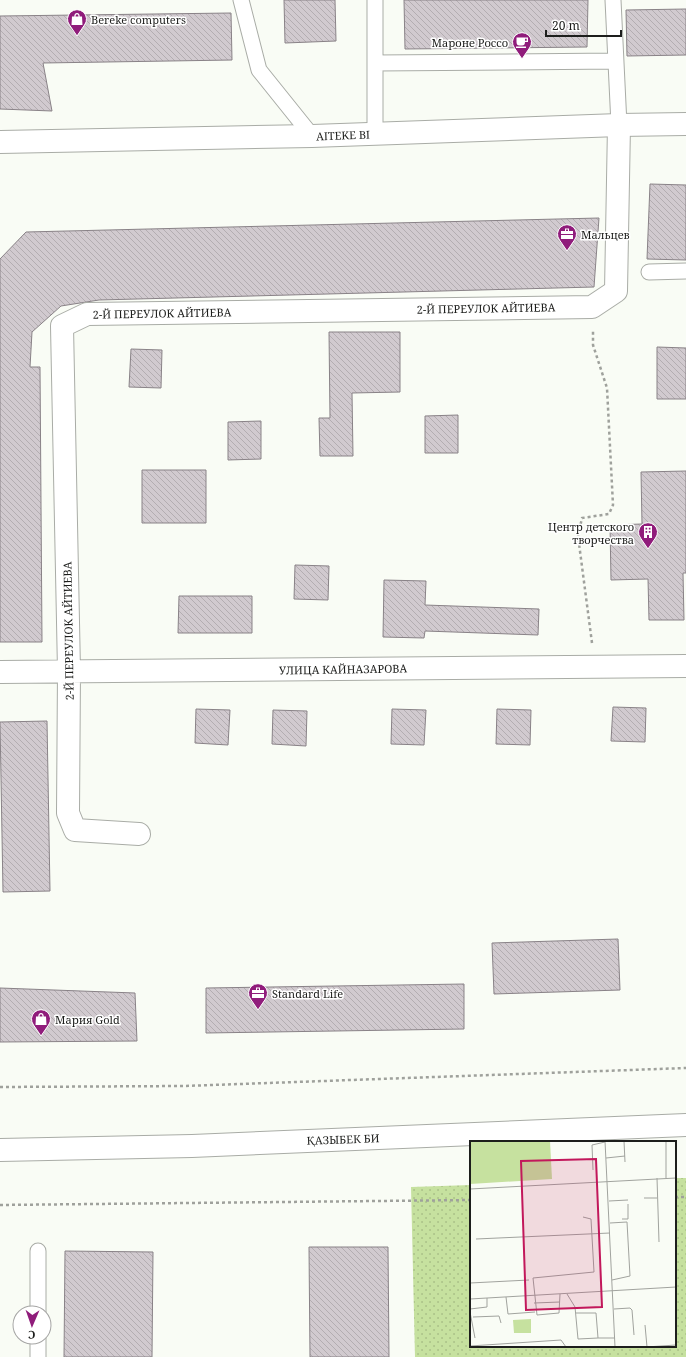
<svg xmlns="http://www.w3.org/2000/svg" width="686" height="1357" font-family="'Noto Serif',serif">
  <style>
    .grass { fill: url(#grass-dots) }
    .building { fill: url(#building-back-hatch); stroke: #898287 }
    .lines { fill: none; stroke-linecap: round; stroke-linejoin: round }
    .lane-casing { stroke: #a9aca6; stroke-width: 17 }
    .street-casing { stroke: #a9aca6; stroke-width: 24 }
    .secondary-casing { stroke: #a9aca6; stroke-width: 24 }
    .path { stroke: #9fa19c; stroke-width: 2.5; stroke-dasharray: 3 3; stroke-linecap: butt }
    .lane { stroke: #fff; stroke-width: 15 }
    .street { stroke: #fff; stroke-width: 22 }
    .secondary { stroke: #fff; stroke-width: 22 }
    .labels { text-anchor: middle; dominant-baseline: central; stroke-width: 3; stroke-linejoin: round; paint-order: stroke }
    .poi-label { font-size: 11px; fill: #1d1e1c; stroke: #fff; text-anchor: start }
    .street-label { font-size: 11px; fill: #1d1e1c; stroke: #fff }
    .inset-road { fill: none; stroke: #a1a39e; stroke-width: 1 }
    .view { fill: #c2185b; fill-opacity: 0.15; stroke: #c2185b; stroke-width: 2 }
    .inset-edge { fill: none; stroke: #1d1e1c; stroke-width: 2 }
  </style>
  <defs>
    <pattern id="grass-dots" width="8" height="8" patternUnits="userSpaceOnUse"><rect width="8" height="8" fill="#c6e19f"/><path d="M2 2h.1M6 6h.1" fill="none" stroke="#aac188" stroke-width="1.8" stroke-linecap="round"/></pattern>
    <pattern id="building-back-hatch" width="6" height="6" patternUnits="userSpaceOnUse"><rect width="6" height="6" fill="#d1cacf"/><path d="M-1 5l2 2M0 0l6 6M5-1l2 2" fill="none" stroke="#b3adb1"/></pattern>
  </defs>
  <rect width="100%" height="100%" fill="#f9fcf5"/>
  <path class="grass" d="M 675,1178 L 686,1178 L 686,1357 L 415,1357 L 411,1187 L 471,1185 L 471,1346 L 675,1346 Z"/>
  <path class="building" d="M 284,0 L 335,0 L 336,41 L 285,43 Z
    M 404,0 L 588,0 L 587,47 L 405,49 Z
    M 686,9 L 686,55 L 627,56 L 626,10 Z
    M 231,13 L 232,60 L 43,63 L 52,111 L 0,109 L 0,16 Z
    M 650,184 L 686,185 L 686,260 L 647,259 Z
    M 599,218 L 594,287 L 99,300 L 61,306 L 32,332 L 30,367 L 40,367 L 42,642 L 0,642 L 0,259 L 26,232 Z
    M 329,332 L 400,332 L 400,392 L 352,393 L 353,456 L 320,456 L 319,418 L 330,418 Z
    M 657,347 L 686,348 L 686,399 L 657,399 Z
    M 131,349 L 162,350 L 161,388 L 129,387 Z
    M 458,415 L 458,453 L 425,453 L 425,416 Z
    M 261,421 L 261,459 L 228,460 L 228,422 Z
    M 142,470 L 206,470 L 206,523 L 142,523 Z
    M 686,471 L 686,573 L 683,573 L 684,620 L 649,620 L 648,579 L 611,580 L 610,525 L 642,524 L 641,472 Z
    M 295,565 L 329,566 L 328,600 L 294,599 Z
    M 384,580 L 426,581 L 425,605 L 539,609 L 538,635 L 425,631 L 424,638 L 383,637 Z
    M 179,596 L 252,596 L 252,633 L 178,633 Z
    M 613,707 L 646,708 L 645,742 L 611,741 Z
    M 196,709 L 230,710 L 228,745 L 195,743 Z
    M 392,709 L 426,710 L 424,745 L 391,744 Z
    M 497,709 L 531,710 L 530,745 L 496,744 Z
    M 273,710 L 307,711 L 306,746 L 272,744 Z
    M 47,721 L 50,891 L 3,892 L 0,722 Z
    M 618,939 L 620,990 L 494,994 L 492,943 Z
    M 464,984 L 464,1029 L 206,1033 L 206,988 Z
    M 0,988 L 135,993 L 137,1041 L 0,1042 Z
    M 309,1247 L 388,1247 L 389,1357 L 310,1357 Z
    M 65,1251 L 153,1252 L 152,1357 L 64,1357 Z"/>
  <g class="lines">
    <defs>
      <path id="lane" d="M 241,0 L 259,70 L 312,136
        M 375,0 L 375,134
        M 613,0 L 619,125
        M 375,63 L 616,61
        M 649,272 L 686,271
        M 38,1251 L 38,1313
        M 38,1337 L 38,1357"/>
      <path id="street" d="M 0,672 L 686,666
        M 139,834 L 75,830 L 68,813 L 69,671 L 62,326 L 87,314 L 592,307 L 616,291 L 619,125"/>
      <path id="secondary" d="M 0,142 L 312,136 L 619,125 L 686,124
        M 0,1150 L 192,1146 L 686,1125"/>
    </defs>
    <use href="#lane" class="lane-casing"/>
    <use href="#street" class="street-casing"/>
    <use href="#secondary" class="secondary-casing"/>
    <path class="path" d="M 592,643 L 578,536 L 582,518 L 609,514 L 613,505 L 607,388 L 593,345 L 593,331
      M 0,1087 L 184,1086 L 686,1068
      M 675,1197 L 686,1197
      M 0,1205 L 471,1200"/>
    <use href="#lane" class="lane"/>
    <use href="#street" class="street"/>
    <use href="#secondary" class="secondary"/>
  </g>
  <defs>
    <symbol id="shop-pin" viewBox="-11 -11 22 30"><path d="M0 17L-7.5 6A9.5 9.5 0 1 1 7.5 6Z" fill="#901c7b" stroke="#fff"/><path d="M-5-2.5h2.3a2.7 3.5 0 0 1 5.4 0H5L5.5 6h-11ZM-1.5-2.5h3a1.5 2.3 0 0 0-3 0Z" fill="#fff"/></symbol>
    <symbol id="cafe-pin" viewBox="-11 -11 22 30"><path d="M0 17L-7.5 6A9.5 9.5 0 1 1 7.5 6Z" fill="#901c7b" stroke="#fff"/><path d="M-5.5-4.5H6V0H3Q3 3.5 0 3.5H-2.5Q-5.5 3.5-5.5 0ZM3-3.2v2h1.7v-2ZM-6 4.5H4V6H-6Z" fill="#fff"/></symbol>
    <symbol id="office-pin" viewBox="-11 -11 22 30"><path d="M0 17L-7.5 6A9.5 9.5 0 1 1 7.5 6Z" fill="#901c7b" stroke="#fff"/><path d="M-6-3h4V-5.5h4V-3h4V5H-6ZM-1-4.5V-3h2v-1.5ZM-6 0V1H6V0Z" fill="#fff"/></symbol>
    <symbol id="building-pin" viewBox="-11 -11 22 30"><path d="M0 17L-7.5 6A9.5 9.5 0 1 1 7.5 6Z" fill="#901c7b" stroke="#fff"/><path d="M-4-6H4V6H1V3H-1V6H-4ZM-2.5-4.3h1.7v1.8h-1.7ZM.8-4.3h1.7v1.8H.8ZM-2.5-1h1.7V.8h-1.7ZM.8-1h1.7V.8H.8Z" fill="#fff"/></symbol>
  </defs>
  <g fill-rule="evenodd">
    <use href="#shop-pin" x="66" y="8" width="22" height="30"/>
    <use href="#cafe-pin" x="511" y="31" width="22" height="30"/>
    <use href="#office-pin" x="556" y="223" width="22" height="30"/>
    <use href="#building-pin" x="637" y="521" width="22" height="30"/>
    <use href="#office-pin" x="247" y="982" width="22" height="30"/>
    <use href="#shop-pin" x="30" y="1008" width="22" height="30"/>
  </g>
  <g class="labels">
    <g class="poi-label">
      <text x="91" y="19">Bereke computers</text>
      <text x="508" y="42" text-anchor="end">Мароне Россо</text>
      <text x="581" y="234">Мальцев</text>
      <text x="634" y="526" text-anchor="end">Центр детского<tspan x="634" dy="13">творчества</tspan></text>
      <text x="272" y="993">Standard Life</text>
      <text x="55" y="1019">Мария Gold</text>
    </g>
    <g class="street-label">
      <text transform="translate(343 135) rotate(-2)">AITEKE BI</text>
      <text transform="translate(486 308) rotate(-1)">2-Й ПЕРЕУЛОК АЙТИЕВА</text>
      <text transform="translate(162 313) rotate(-1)">2-Й ПЕРЕУЛОК АЙТИЕВА</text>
      <text transform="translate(68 631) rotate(-91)">2-Й ПЕРЕУЛОК АЙТИЕВА</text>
      <text transform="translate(343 669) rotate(-1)">УЛИЦА КАЙНАЗАРОВА</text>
      <text transform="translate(343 1139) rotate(-2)">ҚАЗЫБЕК БИ</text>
    </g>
  </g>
  <g transform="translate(470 1141)">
    <rect width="206" height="206" fill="#f9fcf5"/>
    <path d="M 0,0 L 80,0 L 82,38 L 0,43 Z" fill="#c6e19f"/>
    <path d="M 61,178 L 61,192 L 44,192 L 43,179 Z" fill="#c6e19f"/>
    <path class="inset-road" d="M 135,0 L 145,206M 154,0 L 155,21M 196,0 L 196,37M 136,17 L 155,15M 123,29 L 122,4 L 135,1M 187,37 L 189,101M 0,48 L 206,37M 174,57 L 187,57M 139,60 L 158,59M 152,78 L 158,78 L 158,63M 140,82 L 157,81 L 160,135 L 142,139M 6,98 L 140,92M 0,142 L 59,139M 90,153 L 89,172 L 67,174 L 63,137 L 124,131 L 121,78 L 113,76M 97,153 L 105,166 L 108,198 L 128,197M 36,156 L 38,173 L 65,171M 0,158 L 206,146M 64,162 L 90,161M 0,168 L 17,166 L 17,157M 144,168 L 160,167 L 162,169 L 164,194M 0,171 L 5,197M 106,172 L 126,172 L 128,197 L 145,197M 3,176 L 29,175 L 31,182M 175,184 L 177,206M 0,205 L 91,199 L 96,206M 176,206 L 206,204"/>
    <path class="view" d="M 126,18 L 132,166 L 56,169 L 51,20 Z"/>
    <rect width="206" height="206" class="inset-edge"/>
  </g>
  <g transform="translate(32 1325) rotate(182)"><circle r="19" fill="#ffffff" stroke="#a5a5a4"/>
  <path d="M0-3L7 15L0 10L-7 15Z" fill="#901c7b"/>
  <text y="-6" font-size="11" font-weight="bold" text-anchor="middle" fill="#1d1e1c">С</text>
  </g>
  <path d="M546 30v6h75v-6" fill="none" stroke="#1d1e1c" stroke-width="2"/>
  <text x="552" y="30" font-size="12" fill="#1d1e1c" stroke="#ffffff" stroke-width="3" paint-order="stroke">20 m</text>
</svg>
